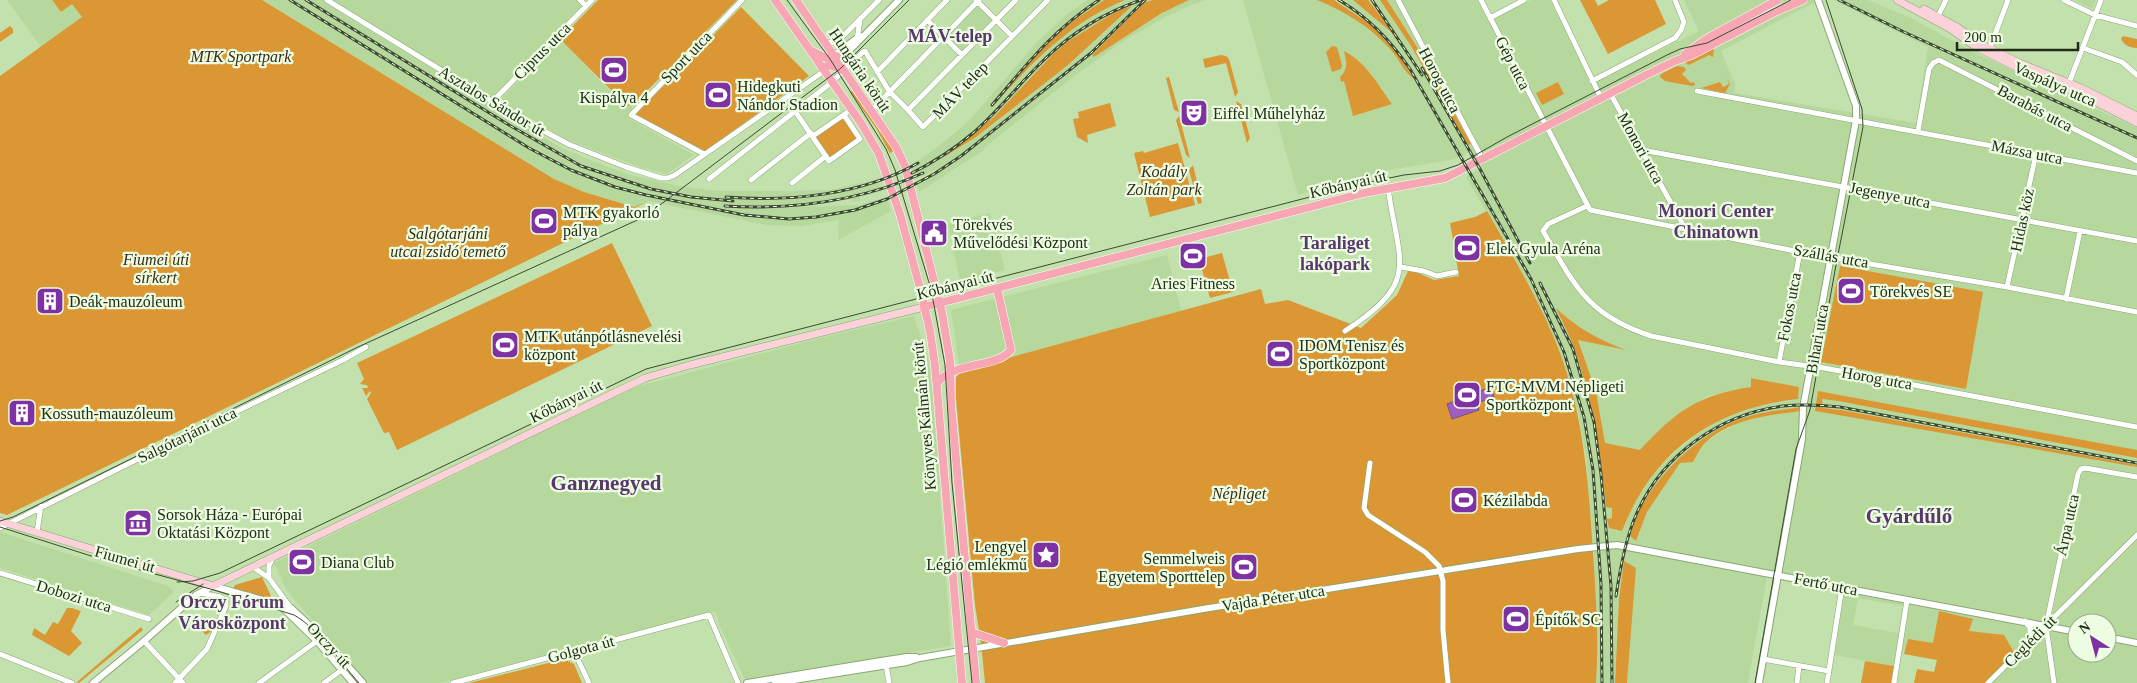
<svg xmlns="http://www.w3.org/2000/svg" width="2137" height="683" font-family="Georgia,serif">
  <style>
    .built { fill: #b6d89d; fill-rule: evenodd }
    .green { fill: #da9733 }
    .water { fill: #9e5fc0; stroke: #79508e }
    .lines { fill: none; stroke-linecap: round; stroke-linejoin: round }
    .minor-casing { stroke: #89a674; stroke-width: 6 }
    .tertiary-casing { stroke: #89a674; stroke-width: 8 }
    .secondary-casing { stroke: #89a674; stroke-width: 8 }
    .primary-casing { stroke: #fff; stroke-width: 9 }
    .minor { stroke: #fff; stroke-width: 5 }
    .tertiary { stroke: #fff; stroke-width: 6 }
    .secondary { stroke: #fbd2d9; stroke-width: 7 }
    .primary { stroke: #f7a6b3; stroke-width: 8 }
    .tram { stroke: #3c4a31; stroke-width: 1 }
    .rail-casing { stroke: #3c4a31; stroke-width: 3 }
    .rail { stroke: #edfde2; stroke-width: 1; stroke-dasharray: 4; stroke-linecap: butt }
    .labels { text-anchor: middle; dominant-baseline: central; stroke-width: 4.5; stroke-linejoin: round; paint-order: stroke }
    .street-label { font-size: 16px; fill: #222d19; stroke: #edfde2 }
    .park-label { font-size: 16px; font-style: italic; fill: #3a2b19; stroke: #edfde2 }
    .poi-label { font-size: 16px; fill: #222d19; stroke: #edfde2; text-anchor: start }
    .neighbourhood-label { font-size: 18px; font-weight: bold; fill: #5a366e; stroke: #edfde2 }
    .district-label { font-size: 21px; font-weight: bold; fill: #5a366e; stroke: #edfde2 }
  </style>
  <rect width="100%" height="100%" fill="#c3e1ad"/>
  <path class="built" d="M 7,0 L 52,0 L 61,12 L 72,4 L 82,17 L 41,47 Z
    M 262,0 L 580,0 L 586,6 L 492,102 L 511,119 L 560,147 L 590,160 L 627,174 L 679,186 L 716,191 L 789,191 L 830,190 L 878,179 L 882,191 L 860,197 L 860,201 L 853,202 L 852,198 L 802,207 L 860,205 L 886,197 L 891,211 L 838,240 L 839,220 L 802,226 L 767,225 L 648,201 L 634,207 L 584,192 L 554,179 L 502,149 Z
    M 1088,0 L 1104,0 L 1073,21 L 1045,45 L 1001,97 L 1062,36 L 1108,7 L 1125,0 L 1153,0 L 1144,3 L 1093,55 L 1094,57 L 1163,13 L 1189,0 L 1206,0 L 1191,5 L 1165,17 L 1125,40 L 1077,74 L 985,147 L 984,150 L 919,192 L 916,183 L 946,165 L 915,179 L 911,166 L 935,149 L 969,121 L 1038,41 L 1067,14 ZM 1132,6 L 1068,65 L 976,137 L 948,155 L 994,117 L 1053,54 L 1067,42 L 1118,10 Z
    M 1243,0 L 1317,0 L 1338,8 L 1353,17 L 1383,41 L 1413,79 L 1385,38 L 1355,13 L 1334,0 L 1353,0 L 1373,16 L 1398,41 L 1368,0 L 1380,0 L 1411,46 L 1468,145 L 1471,143 L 1426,61 L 1387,0 L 1477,0 L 1488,21 L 1531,0 L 1550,0 L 1592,84 L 1699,31 L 1684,0 L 1819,0 L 1721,51 L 1735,84 L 1735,93 L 1916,123 L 1928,47 L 1834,0 L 1868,0 L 1911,18 L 1973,52 L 2137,128 L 2137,450 L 1818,391 L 1815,411 L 2137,467 L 2137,683 L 1934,683 L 1942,657 L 1929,646 L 1907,641 L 1905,649 L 1894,666 L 1834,655 L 1843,590 L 1767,577 L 1748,683 L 1627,683 L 1636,568 L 1624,561 L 1619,599 L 1615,683 L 1596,683 L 1597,659 L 1592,528 L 1586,457 L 1578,415 L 1560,353 L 1545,320 L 1526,281 L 1466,177 L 1481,168 L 1471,151 L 1456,159 L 1384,171 L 1298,195 ZM 1840,266 L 1966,389 L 1822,362 ZM 1557,310 L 1589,334 L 1621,349 L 1578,339 L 1596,392 L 1605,443 L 1640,451 L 1663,426 L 1707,396 L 1751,387 L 1752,378 L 1799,387 L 1798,399 L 1762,405 L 1736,412 L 1715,422 L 1697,434 L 1658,467 L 1632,506 L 1622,531 L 1609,528 L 1607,519 L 1612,518 L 1612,507 L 1606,507 L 1602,460 L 1593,413 L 1575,349 ZM 1800,407 L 1801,411 L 1767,415 L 1741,422 L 1721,432 L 1704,443 L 1693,462 L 1680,462 L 1647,512 L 1637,540 L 1630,536 L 1639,512 L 1652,489 L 1664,474 L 1702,441 L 1740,419 L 1765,413 ZM 1858,598 L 1903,606 L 1898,633 L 1853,625 ZM 2077,623 L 2107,623 L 2107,653 L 2077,653 Z
    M 2075,0 L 2096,0 L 2092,9 Z
    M 977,3 L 995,20 L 963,53 L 945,36 Z
    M 560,39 L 622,103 L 627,106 L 631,105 L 633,110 L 628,117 L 631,120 L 694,155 L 667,174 L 643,168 L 570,141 L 499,101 Z
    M 990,213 L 1005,270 L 960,282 L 948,224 Z
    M 1167,255 L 1181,311 L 960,371 L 951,310 Z
    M 914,316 L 929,361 L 933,397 L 951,646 L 745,680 L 719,624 L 715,611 L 440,683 L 367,683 L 287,591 L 274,563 L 636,387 L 816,339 Z
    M 1821,399 L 1838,401 L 2137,458 L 2137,465 L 1841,410 L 1822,408 Z
    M 0,532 L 168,586 L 174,592 L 149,615 L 0,568 Z"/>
  <path class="green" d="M 52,0 L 262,0 L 554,179 L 584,192 L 634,207 L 649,201 L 7,515 L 0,513 L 0,76 L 82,17 L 72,4 L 61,12 Z
    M 598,0 L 737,0 L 635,103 L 627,106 L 560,39 Z
    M 1104,0 L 1125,0 C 1068,23 1029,66 989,111 L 1045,45 L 1073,21 Z
    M 1153,0 L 1189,0 L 1162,13 L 1094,57 L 1092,55 L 1143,4 L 1132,6 L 1068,65 L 976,137 L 944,157 L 994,117 L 1053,54 L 1067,42 L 1118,10 Z
    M 1317,0 L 1334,0 L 1370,24 L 1398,54 L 1414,79 C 1405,74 1398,57 1390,49 C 1369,26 1346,12 1317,0 Z
    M 1353,0 L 1368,0 L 1389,27 L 1404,51 L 1391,32 Z
    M 1380,0 L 1387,0 L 1426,61 L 1471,144 L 1468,145 L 1411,46 Z
    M 1580,0 L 1595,0 L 1598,6 L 1609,0 L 1655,0 L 1666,24 L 1608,54 Z
    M 741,7 L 809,76 L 704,152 L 635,115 Z
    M 10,26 L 13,29 L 13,33 L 0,42 L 0,33 Z
    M 2123,36 L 2137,39 L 2137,48 C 2130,48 2124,45 2121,39 Z
    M 1332,46 L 1337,47 L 1342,65 L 1341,69 L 1332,72 L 1326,52 Z
    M 1714,48 L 1713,57 L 1709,55 L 1689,65 L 1685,62 Z
    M 1344,51 C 1366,62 1378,85 1392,104 L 1353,116 L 1344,81 L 1341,82 L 1340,77 C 1348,69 1347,63 1344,51 Z
    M 1221,55 L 1226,56 L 1229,59 L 1238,92 L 1235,97 L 1226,63 L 1205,68 L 1203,59 Z
    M 1677,66 L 1684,67 L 1686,70 L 1682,74 L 1691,83 L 1694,82 L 1695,85 L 1692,86 L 1665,81 L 1660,77 L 1661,74 Z
    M 1169,77 L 1179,112 L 1174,110 L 1166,78 Z
    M 1727,78 L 1730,84 L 1725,93 L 1701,88 L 1720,82 L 1723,87 L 1729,84 Z
    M 1558,82 L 1564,94 L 1542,105 L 1536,93 Z
    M 852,91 L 894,151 L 890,153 L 876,128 L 850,92 Z
    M 1236,101 L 1241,104 L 1250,138 L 1247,143 Z
    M 1110,103 L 1116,126 L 1087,135 L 1088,143 L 1077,137 L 1073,119 L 1079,118 L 1078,112 Z
    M 1179,116 L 1190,158 L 1186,155 L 1176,120 Z
    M 843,117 L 858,138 L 830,157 L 816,137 Z
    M 1178,143 L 1195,205 L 1150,217 L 1134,153 L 1143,151 L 1144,153 Z
    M 1193,165 L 1202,203 L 1198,204 L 1189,170 Z
    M 1487,211 C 1513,257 1541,303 1560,353 C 1584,418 1589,485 1593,554 C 1596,597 1599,640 1596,683 L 985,683 L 981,643 L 975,605 L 956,399 L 956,378 L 960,371 L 1261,289 L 1265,304 L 1288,300 L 1361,328 L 1397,295 L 1409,269 L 1434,280 L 1459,276 L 1450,223 L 1475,217 Z
    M 612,243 L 652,326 L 397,450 L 389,432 L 384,433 L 367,399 L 371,393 L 370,391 L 366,396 L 362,388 L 368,388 L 367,385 L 360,384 L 364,379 L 357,363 Z
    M 1222,253 L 1233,292 L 1210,298 L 1199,259 Z
    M 1840,266 L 1983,292 L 1966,389 L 1821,362 Z
    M 1556,308 C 1577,328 1599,340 1626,350 L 1578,340 L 1596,392 L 1605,443 L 1640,450 C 1676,411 1698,395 1751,387 L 1751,378 L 1799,387 L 1798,399 C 1714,408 1653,451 1622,531 L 1609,528 L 1607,519 L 1612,518 L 1612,508 L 1606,507 C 1601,453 1592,401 1575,350 C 1570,336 1562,322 1556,308 Z
    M 1818,391 L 2137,450 L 2137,458 L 1838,401 L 1822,399 L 1823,408 L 1841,410 L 2137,465 L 2137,467 L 1815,411 Z
    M 1801,407 L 1801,411 C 1769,415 1731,419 1706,442 C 1700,447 1697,456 1693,462 L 1680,463 L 1647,512 L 1636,541 L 1630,536 C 1633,528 1635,518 1639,511 C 1659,472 1699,434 1740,419 C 1760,412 1781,410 1801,407 Z
    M 1624,561 L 1636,568 L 1627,683 L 1615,683 L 1619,599 Z
    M 262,577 L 271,596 L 267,600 L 233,590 L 235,585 Z
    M 67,608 L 72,608 L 81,611 L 71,631 L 82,643 L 69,656 L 32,635 L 34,628 L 45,635 L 53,622 L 58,624 Z
    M 1939,611 L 1973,619 L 1969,631 L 2004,635 L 2014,652 L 1988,683 L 1914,683 L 1917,669 L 1934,672 L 1937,660 L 1904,654 L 1908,639 L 1933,643 Z
    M 206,618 L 219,619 L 216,628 L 206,635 L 196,625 Z
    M 141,627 L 143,630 L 79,683 L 77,682 Z
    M 564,659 L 574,664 L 582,683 L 469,683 Z
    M 1865,661 L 1894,666 L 1891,683 L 1861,683 Z"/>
  <path class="water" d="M 1491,387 L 1494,397 L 1480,402 L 1477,392 Z
    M 1474,394 L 1479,410 L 1452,419 L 1447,404 Z"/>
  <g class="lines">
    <defs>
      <path id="minor" d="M 327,0 L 516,116 L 568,144 L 626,167 L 661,178 L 668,178 L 675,175 L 827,69
        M 580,0 L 586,6
        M 976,0 L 1012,36
        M 1398,0 L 1483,160
        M 1481,0 L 1590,210 L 1800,252 L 2007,287 L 2137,312
        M 1554,0 L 1601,98
        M 2064,0 L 2095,15 L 2137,26
        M 1938,16 L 1946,0
        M 1490,18 L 1524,0
        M 927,20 L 962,55
        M 857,39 L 860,20
        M 825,42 L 832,43 L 839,40 L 879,0
        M 2083,48 L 2122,62 L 2137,75
        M 1989,50 L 2008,0
        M 877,72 L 947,0
        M 1592,81 L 1675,38 L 1681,30 L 1684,22 L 1675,0
        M 2069,83 L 2101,0
        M 1697,91 L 2137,173
        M 1610,93 L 1686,230
        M 492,102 L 592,0
        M 908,110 L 1016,0
        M 795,111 L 829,161 L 860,139 L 844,115
        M 871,111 L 979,0
        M 1918,131 L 1929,69 L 1933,63 L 1939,60 L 2137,161
        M 813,136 L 852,109
        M 1642,150 L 2137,241
        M 704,154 L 631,115 L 742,0
        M 709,179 L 832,82 L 863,52 L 865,51 L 889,91 L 908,110 L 923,127 L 1048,0
        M 751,180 L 811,133
        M 792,183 L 826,156
        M 1587,206 L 1548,224 L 1543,231 C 1575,286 1587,315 1651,336 L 1779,362 L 1824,368 L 2137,427
        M 1401,267 L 1424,271 L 1437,276 L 1456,272
        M 2007,287 L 2036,154
        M 2066,299 L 2080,231
        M 1345,331 C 1421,281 1399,265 1388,188
        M 1779,362 L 1800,252
        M 1370,463 L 1364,508 L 1368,515 L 1425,552 L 1439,566 L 1443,581 L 1443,630 L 1448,683
        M 0,528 L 134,461 L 343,360 L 366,347
        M 37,532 L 41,506
        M 253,567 L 269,578 L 290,607
        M 0,573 L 149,619
        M 269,578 L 269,566 L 273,557
        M 2025,621 L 2030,628 L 2030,641
        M 144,641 L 183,683
        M 574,651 L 589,683
        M 0,654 L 72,683
        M 1763,659 L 1829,671
        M 886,664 L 889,683
        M 175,683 L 207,649 L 226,606 L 226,602 L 221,597 L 200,593
        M 259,683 L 317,641
        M 324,683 L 343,669
        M 453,683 L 709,615 L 738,683
        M 1797,683 L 1799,666
        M 1827,683 L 1842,587
        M 1894,683 L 1907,600
        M 1988,683 L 2137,535
        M 2054,683 L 2046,626 L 2078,474 L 2081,469 L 2085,468 L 2137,477"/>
      <path id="tertiary" d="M 832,57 L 860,36
        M 842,58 L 899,0
        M 283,608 L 317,641 L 353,683
        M 2107,637 L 2137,643
        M 93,683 L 144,641 L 196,595 L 213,586 L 291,608 L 321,636 L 363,683
        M 747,683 L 881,661 L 907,657 L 916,657
        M 775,683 L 907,662 L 920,658 L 1203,609 L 1578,549 L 1617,545 L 2077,632
        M 1759,683 L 1802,439 L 1803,408 L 1856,120 L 1856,106 L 1818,0"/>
      <path id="secondary" d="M 1897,0 L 1949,28 L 1976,47 L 2016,67 L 2080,94 L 2137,123
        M 1924,9 L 1957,27 L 1964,32
        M 1976,42 L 2022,64 L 2081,88 L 2137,116
        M 0,521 L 213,586 L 645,378 L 690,365 L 924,307"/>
      <path id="primary" d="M 775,0 L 861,123 L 879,154 L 900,214 L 920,288 L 930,331 L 935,366 L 962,683
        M 796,0 L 896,147 L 905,166 L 942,313 L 950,361 L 951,403 L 976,683
        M 814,52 L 828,59 L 844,55
        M 1685,54 L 1708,38 L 1778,0
        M 822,68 L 830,65 L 842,70
        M 924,307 L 1364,193 L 1445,178 L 1646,75 L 1675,61 L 1692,55 L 1775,12 L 1803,0
        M 937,383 C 957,360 995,369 1011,350 L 997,288
        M 971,632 L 1004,643"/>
    </defs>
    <use href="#minor" class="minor-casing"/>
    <use href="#tertiary" class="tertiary-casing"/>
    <use href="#secondary" class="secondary-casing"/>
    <use href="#primary" class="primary-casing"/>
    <use href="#minor" class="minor"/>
    <use href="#tertiary" class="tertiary"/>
    <use href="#secondary" class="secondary"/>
    <use href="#primary" class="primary"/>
    <path class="tram" d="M 787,0 L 830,59 L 886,149 L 895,170 L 931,289 L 945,365 L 952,483 L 972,683
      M 0,521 L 13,517 L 358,347 L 644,217 L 840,69 L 909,0
      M 0,527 L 107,561 L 214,590 L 294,615 C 319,629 340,662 359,683
      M 177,582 L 193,581 L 220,573 L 646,369 L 1360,184 L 1404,175 L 1440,171 L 1458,165 L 1507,137 L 1667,55 L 1680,49 L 1707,43 L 1791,0
      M 176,602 L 203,584
      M 1755,683 L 1796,449 L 1810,410 L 1836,265 L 1863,127 L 1862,109 L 1826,0"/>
    <defs>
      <path id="rail" d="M 290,0 L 529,148 L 571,170 L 615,187 L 646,195 L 744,215 L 789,219 L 816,217 L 855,210 L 887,199 L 934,174 L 961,156 L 1091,53 L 1145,0
        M 306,0 L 509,125 L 581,166 L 651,189 L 691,197 L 733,201
        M 1339,0 C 1369,18 1390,40 1410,69 L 1531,279 L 1564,352 L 1584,417 L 1593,470 L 1601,584 L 1602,683
        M 1372,0 L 1422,75
        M 1839,0 L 1904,32 L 2137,138
        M 1422,68 L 1480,169 L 1530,263
        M 992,105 C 1028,63 1052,31 1099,0
        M 912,173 C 934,162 954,149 973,133 C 1000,110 1021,81 1047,57 C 1074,31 1106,12 1141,0
        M 726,197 C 790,202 862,195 918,163
        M 725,206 C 792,210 861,201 923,173
        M 1540,283 L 1573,349 L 1594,422 L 1601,474 L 1611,586 L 1612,683
        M 1616,596 C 1620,569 1625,540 1636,515 C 1661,456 1719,414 1783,406 C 1802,404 1821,405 1840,407 L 2137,463"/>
    </defs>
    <use href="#rail" class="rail-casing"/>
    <use href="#rail" class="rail"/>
  </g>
  <defs>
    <symbol id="stadium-square" viewBox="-11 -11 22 22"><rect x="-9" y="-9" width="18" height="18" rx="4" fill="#7d31a2" stroke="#edfde2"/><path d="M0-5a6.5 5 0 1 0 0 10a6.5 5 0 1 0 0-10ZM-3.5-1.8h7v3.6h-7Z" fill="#fff"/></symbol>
    <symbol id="theatre-square" viewBox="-11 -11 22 22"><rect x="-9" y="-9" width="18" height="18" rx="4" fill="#7d31a2" stroke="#edfde2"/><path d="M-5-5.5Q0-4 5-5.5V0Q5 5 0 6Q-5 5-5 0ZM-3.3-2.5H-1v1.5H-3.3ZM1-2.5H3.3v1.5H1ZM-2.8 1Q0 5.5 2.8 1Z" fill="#fff"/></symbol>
    <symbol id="civic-square" viewBox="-11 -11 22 22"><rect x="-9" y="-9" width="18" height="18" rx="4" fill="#7d31a2" stroke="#edfde2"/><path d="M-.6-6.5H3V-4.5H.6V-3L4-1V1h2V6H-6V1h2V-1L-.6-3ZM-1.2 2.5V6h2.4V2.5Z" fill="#fff"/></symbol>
    <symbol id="building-square" viewBox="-11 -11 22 22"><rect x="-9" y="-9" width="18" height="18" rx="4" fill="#7d31a2" stroke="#edfde2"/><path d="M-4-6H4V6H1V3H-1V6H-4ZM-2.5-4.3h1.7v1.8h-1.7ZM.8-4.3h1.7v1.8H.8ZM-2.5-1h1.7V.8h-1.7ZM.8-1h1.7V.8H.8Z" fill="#fff"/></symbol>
    <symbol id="museum-square" viewBox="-11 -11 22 22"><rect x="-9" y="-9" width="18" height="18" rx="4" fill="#7d31a2" stroke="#edfde2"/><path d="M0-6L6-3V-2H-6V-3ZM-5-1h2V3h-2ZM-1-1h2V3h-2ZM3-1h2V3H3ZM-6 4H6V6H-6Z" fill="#fff"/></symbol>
    <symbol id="sight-square" viewBox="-11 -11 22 22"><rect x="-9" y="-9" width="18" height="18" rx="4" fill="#7d31a2" stroke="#edfde2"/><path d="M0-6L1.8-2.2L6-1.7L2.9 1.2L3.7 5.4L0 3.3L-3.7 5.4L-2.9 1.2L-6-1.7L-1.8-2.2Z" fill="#fff"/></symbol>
  </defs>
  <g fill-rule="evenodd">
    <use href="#stadium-square" x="598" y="54" width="32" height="32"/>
    <use href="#stadium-square" x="702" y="79" width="32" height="32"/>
    <use href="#theatre-square" x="1178" y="97" width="32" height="32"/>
    <use href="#stadium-square" x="528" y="205" width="32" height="32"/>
    <use href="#civic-square" x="918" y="217" width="32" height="32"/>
    <use href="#stadium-square" x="1451" y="232" width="32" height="32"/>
    <use href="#stadium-square" x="1177" y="240" width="32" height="32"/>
    <use href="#stadium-square" x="1835" y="275" width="32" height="32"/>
    <use href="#building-square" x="34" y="285" width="32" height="32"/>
    <use href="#stadium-square" x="489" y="329" width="32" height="32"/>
    <use href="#stadium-square" x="1264" y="338" width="32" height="32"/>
    <use href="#stadium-square" x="1451" y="379" width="32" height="32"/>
    <use href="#building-square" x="6" y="397" width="32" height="32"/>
    <use href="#stadium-square" x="1448" y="484" width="32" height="32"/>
    <use href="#museum-square" x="122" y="507" width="32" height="32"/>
    <use href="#sight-square" x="1030" y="539" width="32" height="32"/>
    <use href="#stadium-square" x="286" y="546" width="32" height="32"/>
    <use href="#stadium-square" x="1228" y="551" width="32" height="32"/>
    <use href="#stadium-square" x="1500" y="603" width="32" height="32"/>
  </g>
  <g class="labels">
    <g class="street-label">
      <text transform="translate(542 51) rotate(-45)">Ciprus utca</text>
      <text transform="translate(686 57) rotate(-46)">Sport utca</text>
      <text transform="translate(1513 63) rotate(63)">Gép utca</text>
      <text transform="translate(860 70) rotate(56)">Hungária körút</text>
      <text transform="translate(1440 80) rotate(62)">Horog utca</text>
      <text transform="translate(2055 84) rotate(24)">Vaspálya utca</text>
      <text transform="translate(960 90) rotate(-46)">MÁV telep</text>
      <text transform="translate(492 101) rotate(31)">Asztalos Sándor út</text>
      <text transform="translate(2035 108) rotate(28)">Barabás utca</text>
      <text transform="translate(1641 148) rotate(61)">Monori utca</text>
      <text transform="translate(2027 152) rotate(11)">Mázsa utca</text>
      <text transform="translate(1348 184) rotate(-13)">Kőbányai út</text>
      <text transform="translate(1890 195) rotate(11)">Jegenye utca</text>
      <text transform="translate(2022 220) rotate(-78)">Hidas köz</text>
      <text transform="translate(1831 256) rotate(10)">Szállás utca</text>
      <text transform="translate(955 285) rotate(-14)">Kőbányai út</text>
      <text transform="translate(1789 307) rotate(-79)">Fokos utca</text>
      <text transform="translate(1817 339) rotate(-80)">Bihari utca</text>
      <text transform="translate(1877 378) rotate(10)">Horog utca</text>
      <text transform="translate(566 401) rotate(-26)">Kőbányai út</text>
      <text transform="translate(924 416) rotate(-95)">Könyves Kálmán körút</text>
      <text transform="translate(187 435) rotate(-26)">Salgótarjáni utca</text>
      <text transform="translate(2067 525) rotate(-78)">Árpa utca</text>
      <text transform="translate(125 559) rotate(16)">Fiumei út</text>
      <text transform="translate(1826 584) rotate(11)">Fertő utca</text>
      <text transform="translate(74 596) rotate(17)">Dobozi utca</text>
      <text transform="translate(1273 598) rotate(-9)">Vajda Péter utca</text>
      <text transform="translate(2030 641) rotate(-45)">Ceglédi út</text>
      <text transform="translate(329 645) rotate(47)">Orczy út</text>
      <text transform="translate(581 649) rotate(-15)">Golgota út</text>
    </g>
    <g class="park-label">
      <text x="241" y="56">MTK Sportpark</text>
      <text x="1164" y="171">Kodály<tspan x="1164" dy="18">Zoltán park</tspan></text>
      <text x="448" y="233">Salgótarjáni<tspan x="448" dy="18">utcai zsidó temető</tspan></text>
      <text x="156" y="259">Fiumei úti<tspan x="156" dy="18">sírkert</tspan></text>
      <text x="1239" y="493">Népliget</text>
    </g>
    <g class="poi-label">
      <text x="737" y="86">Hidegkuti<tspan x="737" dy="18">Nándor Stadion</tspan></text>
      <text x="614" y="97" text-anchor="middle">Kispálya 4</text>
      <text x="1213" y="113">Eiffel Műhelyház</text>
      <text x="563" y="212">MTK gyakorló<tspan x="563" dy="18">pálya</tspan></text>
      <text x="953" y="224">Törekvés<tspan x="953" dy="18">Művelődési Központ</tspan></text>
      <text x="1486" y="248">Elek Gyula Aréna</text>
      <text x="1193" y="283" text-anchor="middle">Aries Fitness</text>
      <text x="1870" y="291">Törekvés SE</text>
      <text x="69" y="301">Deák-mauzóleum</text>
      <text x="524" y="336">MTK utánpótlásnevelési<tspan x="524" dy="18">központ</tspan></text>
      <text x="1299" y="345">IDOM Tenisz és<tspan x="1299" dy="18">Sportközpont</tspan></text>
      <text x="1486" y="386">FTC-MVM Népligeti<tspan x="1486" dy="18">Sportközpont</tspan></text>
      <text x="41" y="413">Kossuth-mauzóleum</text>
      <text x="1483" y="500">Kézilabda</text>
      <text x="157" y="514">Sorsok Háza - Európai<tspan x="157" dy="18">Oktatási Központ</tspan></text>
      <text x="1027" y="546" text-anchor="end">Lengyel<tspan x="1027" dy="18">Légió emlékmű</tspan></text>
      <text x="1225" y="558" text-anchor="end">Semmelweis<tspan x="1225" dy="18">Egyetem Sporttelep</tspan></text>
      <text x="321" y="562">Diana Club</text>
      <text x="1535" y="619">Építők SC</text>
    </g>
    <g class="neighbourhood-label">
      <text x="950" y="36">MÁV-telep</text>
      <text x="1716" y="211">Monori Center<tspan x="1716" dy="21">Chinatown</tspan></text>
      <text x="1335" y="243">Taraliget<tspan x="1335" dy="21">lakópark</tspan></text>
      <text x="232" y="602">Orczy Fórum<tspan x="232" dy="21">Városközpont</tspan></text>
    </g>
    <g class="district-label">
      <text x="606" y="483">Ganznegyed</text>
      <text x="1909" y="516">Gyárdűlő</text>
    </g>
  </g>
  <g transform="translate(2092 638) rotate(324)"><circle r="24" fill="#edfde2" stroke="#9caa92"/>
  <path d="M0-4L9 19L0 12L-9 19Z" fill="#7d31a2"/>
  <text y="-8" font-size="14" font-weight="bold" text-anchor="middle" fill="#222d19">N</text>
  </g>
  <path d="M1957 42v8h121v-8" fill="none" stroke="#222d19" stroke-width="2.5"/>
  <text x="1964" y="42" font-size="15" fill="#222d19" stroke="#edfde2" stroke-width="4" paint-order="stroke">200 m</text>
</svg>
